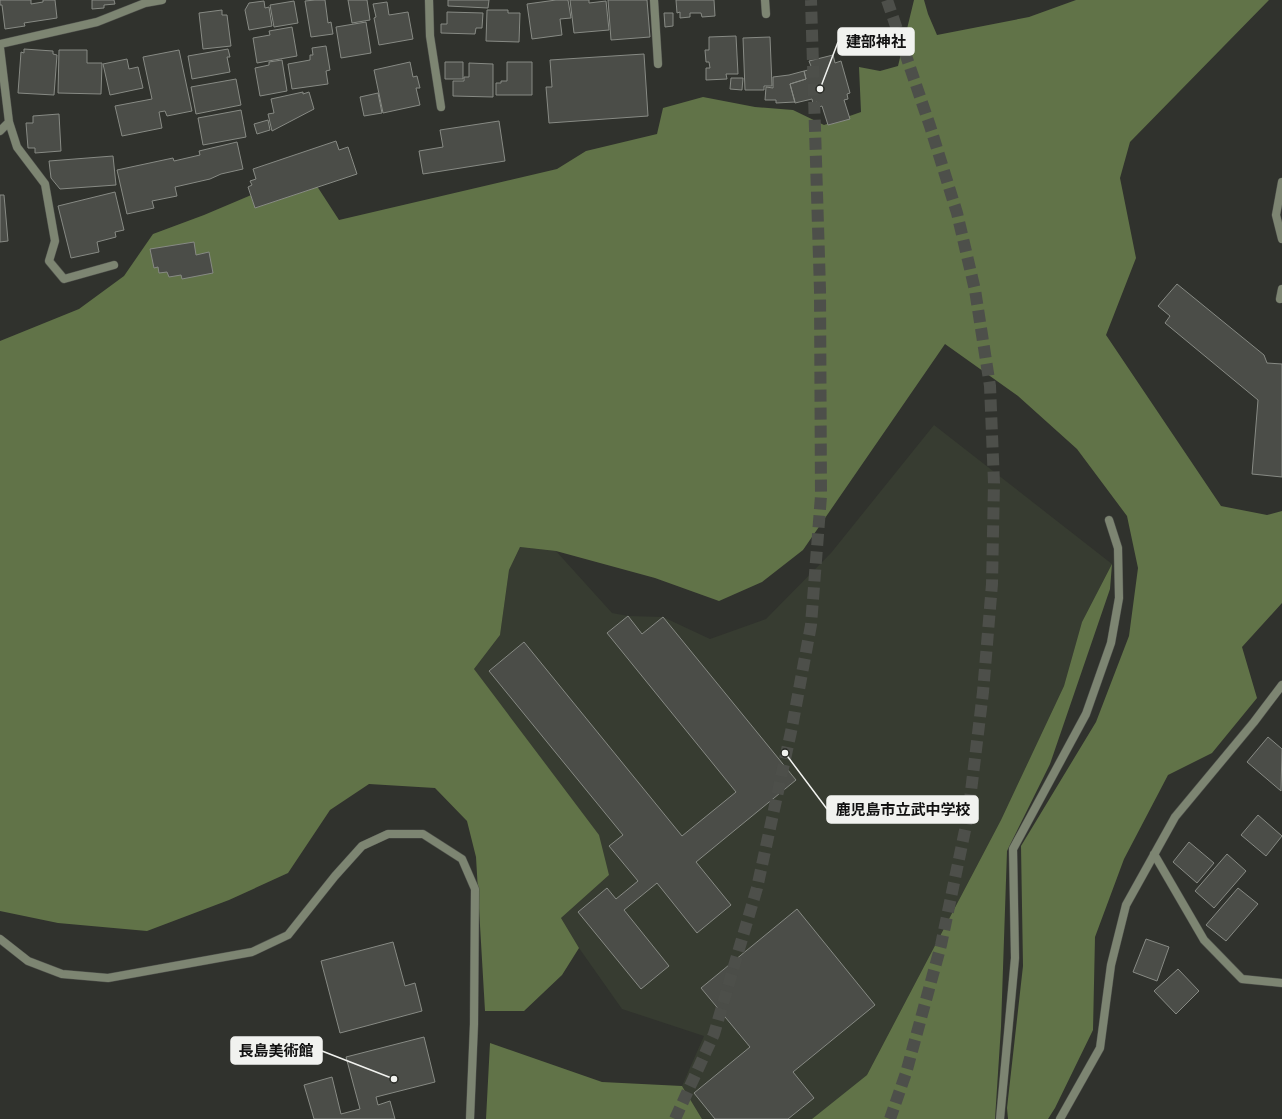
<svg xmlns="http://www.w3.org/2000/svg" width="1282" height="1119" font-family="'Exo 2','Noto Sans JP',sans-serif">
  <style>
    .built { fill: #373c31 }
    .forest { fill: #617348 }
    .building { fill: #4b4d48; stroke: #878a84 }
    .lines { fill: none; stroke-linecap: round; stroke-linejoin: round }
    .highway-tunnel { stroke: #4d4f4a; stroke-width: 12; stroke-dasharray: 12 6; stroke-linecap: butt }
    .lane-casing { stroke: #4f514c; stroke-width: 9 }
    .street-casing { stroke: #4f514c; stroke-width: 9 }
    .lane { stroke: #7d8572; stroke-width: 8 }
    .street { stroke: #7d8572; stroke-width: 8 }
    .leader { fill: none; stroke: #f1f2ef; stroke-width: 1.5 }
    .callout-dot { fill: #f1f2ef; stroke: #262823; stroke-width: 1.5 }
    .callout { fill: #f1f2ef; stroke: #f1f2ef; stroke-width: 1.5 }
    .callout-label { font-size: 15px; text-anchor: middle; font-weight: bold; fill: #111 }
  </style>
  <rect width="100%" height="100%" fill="#30322d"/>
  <path class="built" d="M 934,425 L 1112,564 L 1082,622 L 1064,686 L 1001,820 L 867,1075 L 812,1119 L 702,1119 L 682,1086 L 704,1036 L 622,1009 L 579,948 L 561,918 L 609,875 L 474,669 L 500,635 L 509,570 L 520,547 L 556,551 L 612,613 L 628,616 L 663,617 L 710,639 L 766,619 L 831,553 Z"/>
  <path class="forest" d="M 914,0 L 924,0 L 928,14 L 937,35 L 1029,17 L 1076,0 L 1269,0 L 1130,142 L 1120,178 L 1136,258 L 1106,335 L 1221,506 L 1267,515 L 1282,511 L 1282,603 L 1242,647 L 1257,698 L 1212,753 L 1168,775 L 1124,859 L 1095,937 L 1093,1030 L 1055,1108 L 1048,1119 L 1008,1119 L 1007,1108 L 1023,966 L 1021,846 L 1096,722 L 1129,636 L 1138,568 L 1127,516 L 1077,449 L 1018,396 L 945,344 L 803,550 L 762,582 L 719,601 L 655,578 L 556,551 L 520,547 L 509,570 L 500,635 L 474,669 L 599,835 L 609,875 L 561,918 L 579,948 L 562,975 L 524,1011 L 485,1011 L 476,857 L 467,821 L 435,788 L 369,784 L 330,810 L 288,873 L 229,900 L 147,931 L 58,923 L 0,911 L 0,341 L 79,309 L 124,276 L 153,234 L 204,215 L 284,181 L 313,180 L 339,220 L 557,169 L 586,151 L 657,134 L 663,108 L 703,97 L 755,107 L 793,110 L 824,125 L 861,112 L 859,67 L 880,71 L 898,66 Z
    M 1112,564 L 1110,589 L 1050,764 L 1007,851 L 1001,1027 L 995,1119 L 812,1119 L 867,1075 L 1001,820 L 1064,686 L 1082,622 Z
    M 490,1043 L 602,1082 L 682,1086 L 702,1119 L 486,1119 Z"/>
  <path class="building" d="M 0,0 L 31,0 L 31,4 L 43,2 L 43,0 L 55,0 L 57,18 L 24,23 L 25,26 L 5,29 L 2,5 L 0,5 Z
    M 92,0 L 114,0 L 115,4 L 104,5 L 104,8 L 92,9 Z
    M 315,0 L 325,0 L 328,23 L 331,22 L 333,34 L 311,37 L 305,1 Z
    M 348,0 L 367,0 L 370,20 L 352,23 Z
    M 448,0 L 489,0 L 488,8 L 448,6 Z
    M 556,0 L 568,0 L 571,18 L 560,19 L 562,35 L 532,39 L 527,4 Z
    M 570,0 L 589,0 L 589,3 L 606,1 L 609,30 L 574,33 Z
    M 608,0 L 647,0 L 650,37 L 611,40 Z
    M 676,0 L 714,0 L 715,16 L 702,17 L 701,13 L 690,13 L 690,17 L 680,18 L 680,12 L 677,13 Z
    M 264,1 L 265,8 L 269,7 L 272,26 L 249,30 L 245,10 L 249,3 Z
    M 294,1 L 298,23 L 274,27 L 270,5 Z
    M 387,2 L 389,15 L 408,12 L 413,39 L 379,45 L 374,18 L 376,17 L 373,4 Z
    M 222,10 L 222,15 L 227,15 L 231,46 L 203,49 L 199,13 Z
    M 487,10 L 508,10 L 508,13 L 520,13 L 519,42 L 486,41 Z
    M 447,12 L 483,13 L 482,28 L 476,28 L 475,34 L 441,33 L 441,24 L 447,24 Z
    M 664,13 L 673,13 L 673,26 L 665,27 Z
    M 366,22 L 371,53 L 341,58 L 336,27 Z
    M 292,27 L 297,56 L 257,63 L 253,38 L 270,35 L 269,31 Z
    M 736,36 L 738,74 L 726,74 L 727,79 L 706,80 L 706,68 L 710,68 L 709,62 L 706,62 L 705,50 L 709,50 L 709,37 Z
    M 770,37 L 772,86 L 764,86 L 764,90 L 745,90 L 743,38 Z
    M 326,46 L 330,70 L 326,71 L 328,84 L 292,89 L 288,64 L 310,60 L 310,55 L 313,55 L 312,48 Z
    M 24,49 L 53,51 L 53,54 L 57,55 L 54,95 L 18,93 L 21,52 L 24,53 Z
    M 228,49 L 230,57 L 227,57 L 230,72 L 192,79 L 188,56 Z
    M 59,50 L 87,50 L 87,63 L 102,63 L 101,94 L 58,93 Z
    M 179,50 L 192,111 L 167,116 L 165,111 L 159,112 L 162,128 L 122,136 L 115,106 L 152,99 L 143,57 Z
    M 644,54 L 648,116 L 549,123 L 546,87 L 552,87 L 550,60 Z
    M 833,55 L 835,63 L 841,61 L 850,93 L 847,94 L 848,99 L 844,100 L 850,119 L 828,125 L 822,106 L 819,107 L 817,102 L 813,104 L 812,99 L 795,103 L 790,84 L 806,79 L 804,71 L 812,69 L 809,61 Z
    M 127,59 L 129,69 L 138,67 L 143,88 L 110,95 L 103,64 Z
    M 282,60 L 287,91 L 260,96 L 255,68 L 269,65 L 269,62 Z
    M 410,62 L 413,77 L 417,76 L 420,88 L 416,88 L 420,105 L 383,113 L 374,70 Z
    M 445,62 L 463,62 L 463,79 L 445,79 Z
    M 507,62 L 532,62 L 532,95 L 496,95 L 496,83 L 501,83 L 501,81 L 507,81 Z
    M 469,63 L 493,64 L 493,97 L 453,96 L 453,81 L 464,81 L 464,77 L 469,77 Z
    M 804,71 L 806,79 L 790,84 L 795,102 L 776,103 L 776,100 L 765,100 L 766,87 L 773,88 L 773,77 L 789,75 Z
    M 731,78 L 743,78 L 742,90 L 730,89 Z
    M 236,79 L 241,105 L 196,114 L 191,87 Z
    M 303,92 L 303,94 L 309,92 L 314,109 L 272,131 L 268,114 L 274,113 L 271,99 Z
    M 378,93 L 382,113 L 364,116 L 360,97 Z
    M 241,110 L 246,137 L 203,145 L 198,118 Z
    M 59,114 L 61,151 L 35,153 L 35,148 L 28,148 L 26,123 L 33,123 L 33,116 Z
    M 268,120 L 270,130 L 257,134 L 254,124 Z
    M 499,121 L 505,161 L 423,174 L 419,151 L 443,147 L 440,130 Z
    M 336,141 L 339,150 L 348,147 L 357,174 L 255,208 L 248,187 L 252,185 L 250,181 L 256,179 L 253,169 Z
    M 237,142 L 243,169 L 221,174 L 210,179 L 175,187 L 177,196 L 152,201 L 154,208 L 127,214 L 117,170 L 173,158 L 174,161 L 200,155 L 199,151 Z
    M 113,156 L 116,185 L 60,189 L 51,178 L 49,161 Z
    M 115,192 L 124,230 L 115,232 L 116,237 L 97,242 L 99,252 L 71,258 L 58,206 Z
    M 0,195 L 4,195 L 8,241 L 0,242 Z
    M 194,242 L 196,255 L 209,252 L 213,273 L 182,279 L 181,275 L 169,277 L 167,272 L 159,273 L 158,267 L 154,268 L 150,249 Z
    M 1177,284 L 1264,355 L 1267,363 L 1282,364 L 1282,477 L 1252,474 L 1258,400 L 1165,323 L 1170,316 L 1158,306 Z
    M 628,616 L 642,634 L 663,617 L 796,780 L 696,862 L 731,905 L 697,933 L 657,883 L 624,910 L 669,966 L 641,989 L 578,912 L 607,888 L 616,899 L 638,881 L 609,846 L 623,835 L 489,671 L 524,642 L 682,836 L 736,792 L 607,633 Z
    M 1268,737 L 1282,749 L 1281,791 L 1247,762 Z
    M 1258,815 L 1282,836 L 1266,856 L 1241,835 Z
    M 1189,842 L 1214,863 L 1197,883 L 1173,862 Z
    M 1227,854 L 1246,871 L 1214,908 L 1195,891 Z
    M 1238,888 L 1258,904 L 1226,941 L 1206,925 Z
    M 797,909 L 875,1005 L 793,1072 L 814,1098 L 788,1119 L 715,1119 L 694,1093 L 750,1047 L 701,988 Z
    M 1146,939 L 1169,947 L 1157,981 L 1133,972 Z
    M 393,942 L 405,986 L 415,983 L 422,1011 L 340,1033 L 321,961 Z
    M 1178,969 L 1199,991 L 1176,1014 L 1154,991 Z
    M 424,1037 L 435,1082 L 376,1097 L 378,1105 L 390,1101 L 395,1119 L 314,1119 L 304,1085 L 332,1077 L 341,1114 L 360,1109 L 346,1057 Z"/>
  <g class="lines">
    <path class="highway-tunnel" d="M 887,0 L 930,126 L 957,213 L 975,290 L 990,386 L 994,483 L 992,584 L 983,692 L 968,816 L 941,945 L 906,1073 L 890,1119
      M 675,1119 L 714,1034 L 757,888 L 792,727 L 811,625 L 821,496 L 820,290 L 811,0"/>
    <defs>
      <path id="lane" d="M 1000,1119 L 1015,958 L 1013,849 L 1086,714 L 1111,643 L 1119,598 L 1118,548 L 1109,520"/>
      <path id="street" d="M 429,0 L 430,36 L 441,107
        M 654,0 L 658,64
        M 765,0 L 766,14
        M 0,44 L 97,22 L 145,3 L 162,0
        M 0,48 L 9,122 L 0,131
        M 9,122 L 17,147 L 45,184 L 55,241 L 49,261 L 64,279 L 114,265
        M 1282,182 L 1276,215 L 1282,239
        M 1280,299 L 1282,289
        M 1154,854 L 1204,940 L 1242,979 L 1282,983
        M 0,939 L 28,961 L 62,974 L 108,978 L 252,952 L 288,935 L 335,876 L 362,846 L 388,834 L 423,834 L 462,859 L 475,889 L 474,1024 L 470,1119
        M 1060,1119 L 1100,1048 L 1111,965 L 1126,905 L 1175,817 L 1254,722 L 1282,685"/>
    </defs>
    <use href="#lane" class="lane-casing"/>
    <use href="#street" class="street-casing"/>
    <use href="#lane" class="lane"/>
    <use href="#street" class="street"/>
  </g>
  <path class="leader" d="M820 89L838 42M785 753L827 809M394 1079L322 1051"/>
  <g class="callout-dot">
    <circle cx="820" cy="89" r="4"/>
    <circle cx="785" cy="753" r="4"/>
    <circle cx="394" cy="1079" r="4"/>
  </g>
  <g class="callout">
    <rect x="838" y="28" width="76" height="27" rx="4"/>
    <rect x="827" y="796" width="151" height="27" rx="4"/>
    <rect x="231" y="1037" width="91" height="27" rx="4"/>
  </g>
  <g class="callout-label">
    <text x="876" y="47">建部神社</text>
    <text x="903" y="815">鹿児島市立武中学校</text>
    <text x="276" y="1056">長島美術館</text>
  </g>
</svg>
